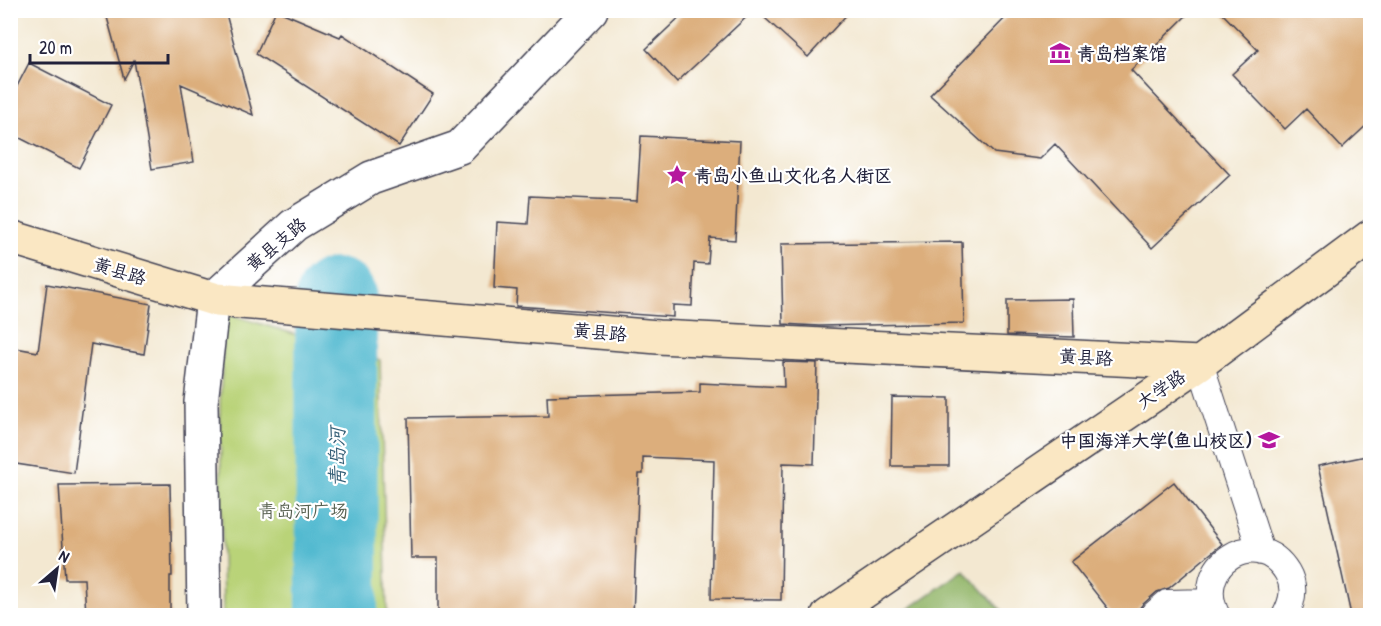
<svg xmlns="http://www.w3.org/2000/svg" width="1381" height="626" font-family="'Patrick Hand','LXGW WenKai TC',sans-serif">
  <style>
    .green { fill: #b9d378; stroke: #6e7a5a; stroke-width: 1.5 }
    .forest { fill: #92b568; stroke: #5a6c52; stroke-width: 1.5 }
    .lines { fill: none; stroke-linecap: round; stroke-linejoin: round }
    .river { stroke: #52bad0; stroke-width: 82 }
    .building { fill: #dcae7b }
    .lane-casing { stroke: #414052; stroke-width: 28 }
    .street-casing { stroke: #414052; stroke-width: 36 }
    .secondary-casing { stroke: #414052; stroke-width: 36 }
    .lane { stroke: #fff; stroke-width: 26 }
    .street { stroke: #fff; stroke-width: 33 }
    .secondary { stroke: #fae7c3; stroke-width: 33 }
    .labels { text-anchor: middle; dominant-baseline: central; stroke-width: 4.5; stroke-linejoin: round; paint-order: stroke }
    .poi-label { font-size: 18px; font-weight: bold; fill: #22223b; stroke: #fff; text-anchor: start }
    .street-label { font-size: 18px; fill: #22223b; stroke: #fff }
    .park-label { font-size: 18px; fill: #576050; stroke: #fff }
    .water-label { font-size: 20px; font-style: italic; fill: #355f77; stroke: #fff }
  </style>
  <rect width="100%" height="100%" fill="#fff"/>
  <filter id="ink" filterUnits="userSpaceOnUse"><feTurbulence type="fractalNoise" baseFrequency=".0167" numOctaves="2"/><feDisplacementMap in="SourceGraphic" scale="12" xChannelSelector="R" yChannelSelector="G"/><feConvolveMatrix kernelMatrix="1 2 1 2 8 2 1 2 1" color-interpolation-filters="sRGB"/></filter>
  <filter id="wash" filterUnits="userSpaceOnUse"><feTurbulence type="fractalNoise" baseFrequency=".008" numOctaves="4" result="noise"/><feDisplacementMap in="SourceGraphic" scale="24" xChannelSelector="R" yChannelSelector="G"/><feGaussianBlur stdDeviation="1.35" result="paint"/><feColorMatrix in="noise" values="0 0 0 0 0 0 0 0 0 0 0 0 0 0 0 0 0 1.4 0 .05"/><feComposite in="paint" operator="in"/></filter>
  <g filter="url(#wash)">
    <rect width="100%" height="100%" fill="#f3e8d1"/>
    <path class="green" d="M 225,313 L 380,360 L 387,615 L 223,616 L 220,405 Z"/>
    <path class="forest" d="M 964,570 L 1006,615 L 900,615 Z"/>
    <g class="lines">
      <path class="river" d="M 336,299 L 337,616"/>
    </g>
    <g id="blocks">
      <path class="building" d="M 105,10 L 225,10 L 253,115 L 181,84 L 194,162 L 152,169 L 134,60 L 124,79 Z
        M 276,10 L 340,37 L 342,34 L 433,94 L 399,146 L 256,54 Z
        M 687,10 L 754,10 L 677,82 L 646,49 Z
        M 756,10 L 851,10 L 808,57 Z
        M 1013,10 L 1192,10 L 1131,70 L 1230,175 L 1152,248 L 1055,144 L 1040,159 L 994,153 L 930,95 Z
        M 1219,10 L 1371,10 L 1371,121 L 1342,148 L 1306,109 L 1285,129 L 1232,74 L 1258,50 Z
        M 29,63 L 111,105 L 79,168 L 10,133 L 10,100 Z
        M 641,136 L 740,141 L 735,240 L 710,238 L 708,264 L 694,263 L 692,306 L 673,305 L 673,317 L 516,306 L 517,290 L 494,288 L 497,222 L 528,224 L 530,196 L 637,201 Z
        M 962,242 L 964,323 L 819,326 L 783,324 L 781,244 Z
        M 47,284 L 151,304 L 144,354 L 91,344 L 74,473 L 10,463 L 10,347 L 38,352 Z
        M 1073,299 L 1074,337 L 1007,335 L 1007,300 Z
        M 783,362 L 817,363 L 814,464 L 783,463 L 781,600 L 711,599 L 714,460 L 643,457 L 643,474 L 639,474 L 633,615 L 438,615 L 438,558 L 411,558 L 408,418 L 548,416 L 547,396 L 700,392 L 700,383 L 784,387 Z
        M 892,397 L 949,398 L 949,466 L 891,466 Z
        M 1371,455 L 1371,615 L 1351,615 L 1318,466 Z
        M 1174,482 L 1222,544 L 1169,588 L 1157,592 L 1142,605 L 1134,615 L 1113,615 L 1071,562 Z
        M 170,484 L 172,576 L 170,576 L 170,615 L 86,615 L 84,579 L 65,579 L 59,485 Z"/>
    </g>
  </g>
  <g filter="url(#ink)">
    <use href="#blocks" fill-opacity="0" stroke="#414052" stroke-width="1.5"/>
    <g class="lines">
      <defs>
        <path id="lane" d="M 1200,363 L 1261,552
          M 1152,616 L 1167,603 L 1210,602
          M 1217,616 C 1190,564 1258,524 1287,572 C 1296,587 1293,601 1285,616"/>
        <path id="street" d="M 204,616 L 201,402 L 213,299 L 294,225 L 371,178 L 460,147 L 591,10"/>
        <path id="secondary" d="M 10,237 L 217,300 L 658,337 L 1200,363
          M 828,616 L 1200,363 L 1370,237"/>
      </defs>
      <use href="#lane" class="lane-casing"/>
      <use href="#street" class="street-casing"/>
      <use href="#secondary" class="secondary-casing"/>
      <use href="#lane" class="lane"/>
      <use href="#street" class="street"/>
      <use href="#secondary" class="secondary"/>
    </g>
  </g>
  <defs>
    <symbol id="museum-bare" viewBox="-9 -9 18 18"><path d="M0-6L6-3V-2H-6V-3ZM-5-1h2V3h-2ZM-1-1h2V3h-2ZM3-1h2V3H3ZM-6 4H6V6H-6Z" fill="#b5179e" stroke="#fff" stroke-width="2.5" paint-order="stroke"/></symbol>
    <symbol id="sight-bare" viewBox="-9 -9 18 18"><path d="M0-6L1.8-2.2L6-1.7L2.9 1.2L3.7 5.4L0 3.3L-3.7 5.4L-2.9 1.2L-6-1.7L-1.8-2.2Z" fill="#b5179e" stroke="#fff" stroke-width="2.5" paint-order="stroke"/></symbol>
    <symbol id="university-bare" viewBox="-9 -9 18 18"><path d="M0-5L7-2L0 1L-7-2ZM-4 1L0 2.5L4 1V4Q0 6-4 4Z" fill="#b5179e" stroke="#fff" stroke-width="2.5" paint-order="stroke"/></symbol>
  </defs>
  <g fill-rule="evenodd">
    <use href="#museum-bare" x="1045" y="38" width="30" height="30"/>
    <use href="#sight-bare" x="662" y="160" width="30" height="30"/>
    <use href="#university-bare" x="1254" y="425" width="30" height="30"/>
  </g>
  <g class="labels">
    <g class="poi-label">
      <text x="1077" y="53">青岛档案馆</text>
      <text x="694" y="175">青岛小鱼山文化名人街区</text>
      <text x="1252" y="440" text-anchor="end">中国海洋大学(鱼山校区)</text>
    </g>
    <g class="street-label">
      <text transform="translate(276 244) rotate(-40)">黄县支路</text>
      <text transform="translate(120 271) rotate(17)">黄县路</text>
      <text transform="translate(600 332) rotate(5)">黄县路</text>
      <text transform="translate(1086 357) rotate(3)">黄县路</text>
      <text transform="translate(1161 389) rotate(-34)">大学路</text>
    </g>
    <g class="park-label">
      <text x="303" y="510">青岛河广场</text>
    </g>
    <g class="water-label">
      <text transform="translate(336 457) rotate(-90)">青岛河</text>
    </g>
  </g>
  <rect width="1381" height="626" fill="none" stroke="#fff" stroke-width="36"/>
  <g transform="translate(57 569) rotate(29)" stroke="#ffffff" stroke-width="4.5" paint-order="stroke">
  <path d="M0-4.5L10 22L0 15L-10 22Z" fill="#22223b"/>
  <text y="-9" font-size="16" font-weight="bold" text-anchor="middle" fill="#22223b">N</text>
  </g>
  <path d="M30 54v9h138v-9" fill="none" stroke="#22223b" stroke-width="3"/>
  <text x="39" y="54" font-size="18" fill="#22223b" stroke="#ffffff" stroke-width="4.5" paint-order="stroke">20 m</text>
</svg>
